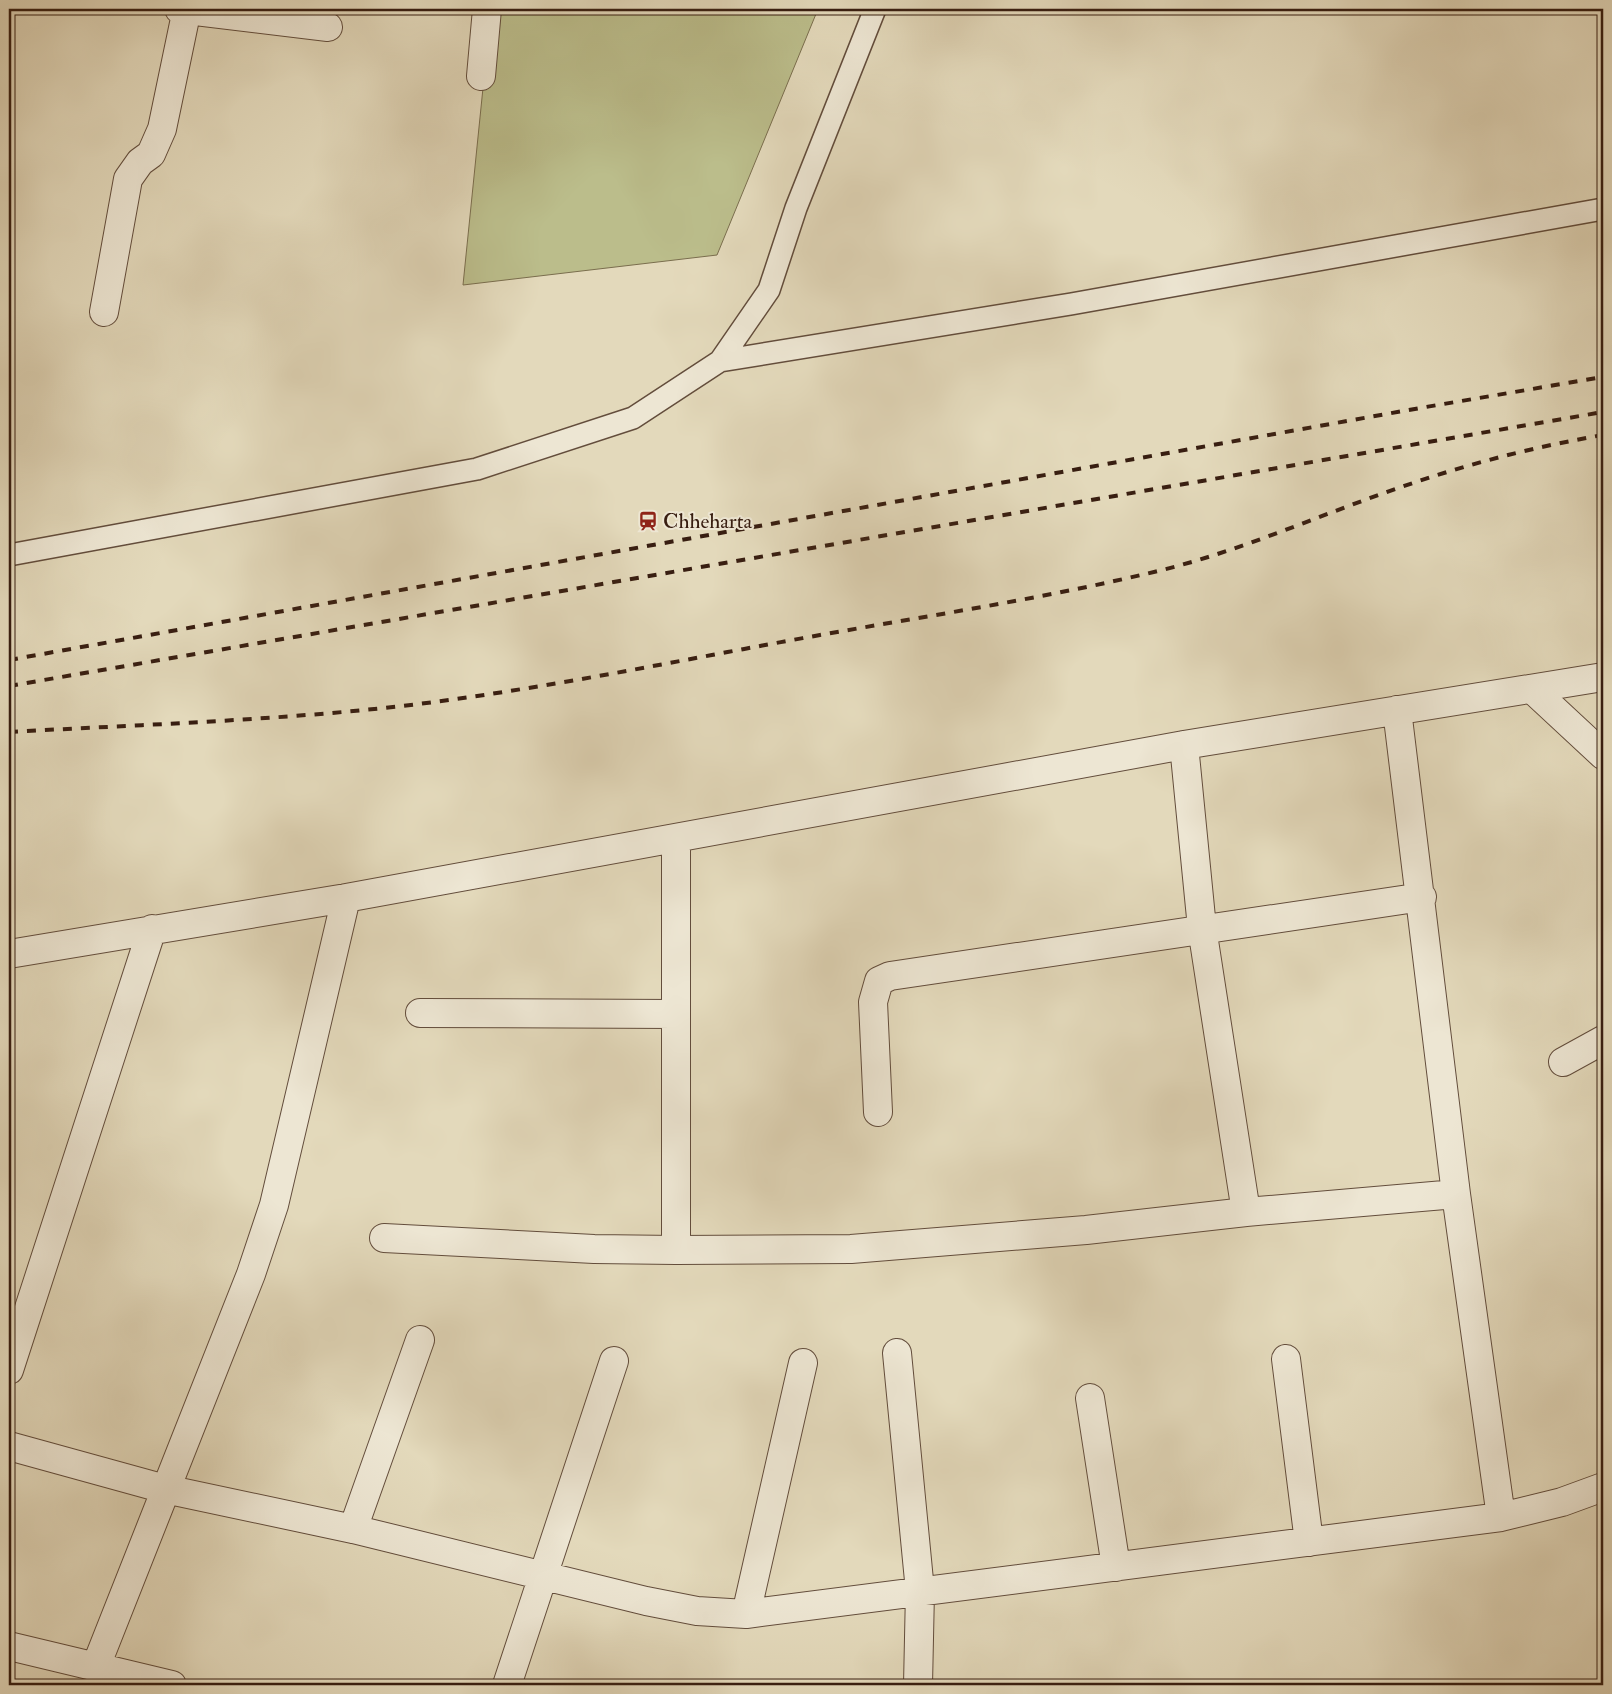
<svg xmlns="http://www.w3.org/2000/svg" width="1612" height="1694" font-family="'IM FELL Double Pica',serif">
  <style>
    .green { fill: #bbbd8b; stroke: #7a6e4e }
    .lines { fill: none; stroke-linecap: round; stroke-linejoin: round }
    .service-casing { stroke: #634d3c; stroke-width: 24 }
    .minor-casing { stroke: #634d3c; stroke-width: 30 }
    .tertiary-casing { stroke: #634d3c; stroke-width: 30 }
    .service { stroke: #ede6d3; stroke-width: 21 }
    .minor { stroke: #ede6d3; stroke-width: 28 }
    .tertiary { stroke: #ede6d3; stroke-width: 28 }
    .rail { stroke: #381e11; stroke-width: 4; stroke-dasharray: 9 9; stroke-linecap: butt }
    .labels { text-anchor: middle; dominant-baseline: central; stroke-width: 4; stroke-linejoin: round; paint-order: stroke }
    .poi-label { font-size: 21px; fill: #381e11; stroke: #ede6d3; text-anchor: start }
  </style>
  <rect width="100%" height="100%" fill="#e3d9bb"/>
  <filter id="stains"><feTurbulence type="fractalNoise" baseFrequency=".004" numOctaves="4"/><feColorMatrix values="0 0 0 0 .2 0 0 0 0 .09 0 0 0 0 .02 0 0 0 .5 -.17"/></filter>
  <radialGradient id="worn" r=".72"><stop offset=".6" stop-color="#630" stop-opacity="0"/><stop offset="1" stop-color="#630" stop-opacity=".3"/></radialGradient>
  <path class="green" d="M 491,9 L 818,9 L 717,255 L 463,285 Z"/>
  <g class="lines">
    <defs>
      <path id="service" d="M 720,361 L 1071,304 L 1603,209
        M 9,555 L 477,469 L 633,418 L 720,361 L 769,290 L 796,208 L 875,9"/>
      <path id="minor" d="M 179,9 L 328,27
        M 481,76 L 487,9
        M 104,312 L 128,179 L 140,162 L 151,154 L 162,129 L 187,9
        M 1397,710 L 1456,1194 L 1501,1517
        M 1184,745 L 1202,928 L 1246,1212
        M 9,954 L 346,898 L 1184,745 L 1603,677
        M 420,1013 L 675,1014
        M 1563,1062 L 1603,1040
        M 878,1112 L 873,1002 L 879,981 L 890,976 L 1422,897
        M 384,1238 L 594,1249 L 676,1250 L 851,1249 L 1086,1230 L 1246,1212 L 1456,1194
        M 676,1250 L 676,839
        M 897,1353 L 920,1591 L 918,1685
        M 1286,1359 L 1309,1542
        M 9,1370 L 152,929
        M 1090,1398 L 1116,1567
        M 9,1446 L 165,1489 L 353,1529 L 646,1601 L 697,1611 L 746,1614 L 1501,1517 L 1562,1502 L 1603,1487
        M 353,1529 L 420,1340
        M 746,1614 L 803,1363
        M 9,1646 L 172,1685
        M 96,1666 L 251,1274 L 274,1205 L 346,898
        M 507,1685 L 614,1361"/>
      <path id="tertiary" d="M 1532,689 L 1603,755"/>
    </defs>
    <use href="#service" class="service-casing"/>
    <use href="#minor" class="minor-casing"/>
    <use href="#tertiary" class="tertiary-casing"/>
    <use href="#service" class="service"/>
    <use href="#minor" class="minor"/>
    <use href="#tertiary" class="tertiary"/>
    <path class="rail" d="M 9,660 L 1420,408 L 1603,377
      M 9,686 L 1603,412
      M 9,732 C 134,725 260,721 384,708 C 531,692 675,661 820,635 C 933,615 1046,598 1158,571 C 1245,550 1328,511 1413,483 C 1475,462 1539,446 1603,435"/>
  </g>
  <defs>
    <symbol id="station-bare" viewBox="-9 -9 18 18"><path d="M-3-6H3Q5-6 5-4V2Q5 4 3 4L4.5 6H3L1.5 4h-3L-3 6H-4.5L-3 4Q-5 4-5 2V-4Q-5-6-3-6ZM-3.5-4v3h7v-3ZM-3.5 1v1.5H-2V1ZM2 1v1.5H3.5V1Z" fill="#8f2418" stroke="#ede6d3" stroke-width="2.5" paint-order="stroke"/></symbol>
  </defs>
  <g fill-rule="evenodd">
    <use href="#station-bare" x="634" y="507" width="28" height="28"/>
  </g>
  <g class="labels">
    <g class="poi-label">
      <text x="663" y="521">Chheharta</text>
    </g>
  </g>
  <rect width="1612" height="1694" fill="none" stroke="#e3d9bb" stroke-width="30"/>
  <rect x="10" y="10" width="1592" height="1674" fill="none" stroke="#381e11" stroke-width="2.5"/>
  <rect x="15" y="15" width="1582" height="1664" fill="none" stroke="#381e11"/>
  <rect width="100%" height="100%" filter="url(#stains)"/>
  <rect width="100%" height="100%" fill="url(#worn)"/>
</svg>
